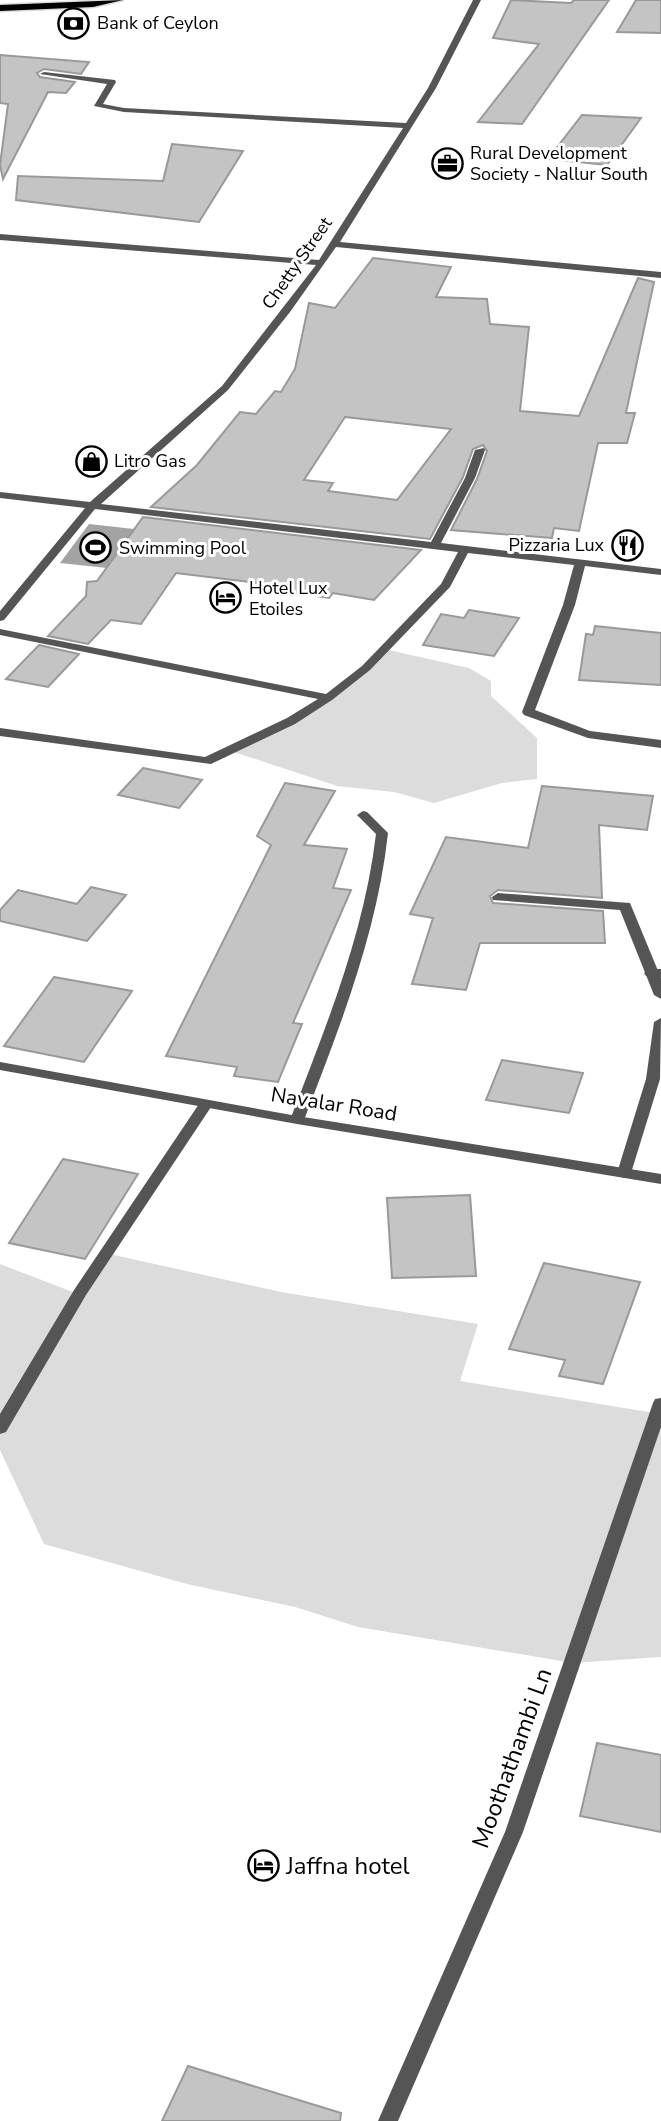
<svg xmlns="http://www.w3.org/2000/svg" width="661" height="2121" font-family="'Nunito Sans',sans-serif">
  <style>
    .green { fill: #dcdcdc }
    .water { fill: #a3a3a3 }
    .building { fill: #c4c4c4; stroke: #999; stroke-width: 2; fill-rule: evenodd }
    .lines { fill: none; stroke-linecap: round; stroke-linejoin: round }
    .primary-casing { stroke: #dbdbdb; stroke-width: 3 }
    .service { fill: #555; fill-rule: evenodd }
    .minor { fill: #555; fill-rule: evenodd }
    .tertiary { fill: #555; fill-rule: evenodd }
    .primary { fill: #000; fill-rule: evenodd }
    .labels { text-anchor: middle; dominant-baseline: central; stroke-width: 6; stroke-linejoin: round; paint-order: stroke }
    .far-poi-label { font-size: 18px; fill: #000; stroke: #fff; text-anchor: start }
    .far-street-label { font-size: 18px; fill: #000; stroke: #fff }
    .street-label { font-size: 21px; fill: #000; stroke: #fff }
    .near-street-label { font-size: 24px; fill: #000; stroke: #fff }
    .near-poi-label { font-size: 24px; fill: #000; stroke: #fff; text-anchor: start }
  </style>
  <rect width="100%" height="100%" fill="#fff"/>
  <path class="green" d="M 384,649 L 469,668 L 491,681 L 491,696 L 537,738 L 537,779 L 502,783 L 434,803 L 394,792 L 337,786 L 231,751 L 328,698 Z
    M 105,1253 L 281,1292 L 478,1324 L 460,1381 L 661,1414 L 661,1657 L 573,1663 L 358,1627 L 295,1607 L 187,1584 L 44,1544 L 0,1450 L 0,1264 L 78,1294 Z"/>
  <path class="water" d="M 89,524 L 134,529 L 107,568 L 60,563 Z"/>
  <path class="building" d="M 511,0 L 571,3 L 574,0 L 609,0 L 522,124 L 478,122 L 539,44 L 493,38 Z
    M 636,0 L 661,0 L 661,33 L 617,32 Z
    M 0,55 L 89,62 L 81,74 L 44,69 L 37,73 L 40,77 L 75,82 L 66,93 L 48,92 L 3,179 L 0,165 L 8,104 L 0,103 Z
    M 582,115 L 641,118 L 607,165 L 548,159 Z
    M 172,144 L 243,151 L 199,222 L 16,200 L 18,176 L 163,181 Z
    M 373,258 L 451,267 L 436,297 L 487,299 L 490,324 L 529,327 L 520,411 L 579,416 L 638,278 L 654,282 L 626,413 L 635,413 L 627,443 L 598,443 L 579,531 L 554,528 L 552,538 L 451,530 L 477,479 L 487,451 L 483,445 L 473,449 L 463,477 L 430,539 L 151,507 L 197,465 L 240,412 L 256,414 L 275,391 L 281,392 L 295,369 L 309,303 L 335,308 ZM 345,417 L 451,429 L 397,500 L 328,491 L 333,483 L 304,480 Z
    M 143,517 L 421,550 L 374,600 L 333,593 L 329,598 L 264,588 L 267,584 L 176,573 L 141,624 L 111,620 L 88,644 L 48,636 L 86,596 L 87,582 L 97,581 Z
    M 469,610 L 519,618 L 494,656 L 423,645 L 441,614 L 464,618 Z
    M 595,626 L 661,633 L 661,685 L 579,680 L 586,634 L 593,635 Z
    M 39,645 L 79,654 L 48,687 L 6,679 Z
    M 143,768 L 202,780 L 179,808 L 118,795 Z
    M 285,783 L 335,791 L 304,845 L 347,849 L 333,888 L 351,890 L 293,1023 L 302,1024 L 278,1082 L 234,1076 L 237,1067 L 166,1056 L 271,845 L 257,836 Z
    M 542,786 L 653,796 L 647,830 L 599,825 L 602,898 L 498,890 L 490,896 L 493,903 L 603,911 L 605,943 L 480,943 L 466,990 L 412,984 L 433,918 L 410,914 L 446,837 L 528,848 Z
    M 91,887 L 126,895 L 87,941 L 0,921 L 0,910 L 18,890 L 77,904 Z
    M 54,977 L 132,991 L 84,1062 L 4,1046 Z
    M 502,1060 L 583,1073 L 569,1113 L 486,1100 Z
    M 63,1159 L 138,1174 L 85,1259 L 9,1243 Z
    M 470,1195 L 476,1276 L 392,1278 L 387,1198 Z
    M 544,1263 L 640,1282 L 603,1384 L 559,1376 L 565,1360 L 509,1349 Z
    M 597,1743 L 661,1755 L 661,1832 L 580,1816 Z
    M 188,2066 L 341,2113 L 340,2121 L 162,2121 Z"/>
  <g class="lines">
    <defs>
      <path id="primary" d="M 123,0 L 93,7 L 0,11 L 0,5 Z"/>
    </defs>
    <use href="#primary" class="primary-casing"/>
    <path class="service" d="M 498,893 L 630,903 L 661,978 L 661,999 L 654,995 L 620,910 L 493,900 L 492,897 Z
      M 661,1018 L 660,1079 L 631,1173 L 624,1178 L 617,1173 L 646,1079 L 654,1022 Z"/>
    <path class="minor" d="M 473,0 L 481,0 L 436,88 L 340,242 L 661,272 L 661,278 L 336,247 L 290,312 L 228,390 L 101,504 L 431,542 L 465,478 L 475,450 L 484,448 L 485,450 L 475,478 L 441,543 L 661,569 L 661,575 L 585,566 L 575,605 L 535,710 L 590,731 L 661,740 L 661,748 L 588,738 L 524,715 L 522,712 L 563,605 L 574,565 L 468,553 L 450,587 L 370,670 L 332,700 L 295,724 L 211,764 L 0,736 L 0,728 L 205,757 L 287,718 L 318,699 L 0,635 L 0,629 L 326,694 L 362,666 L 441,584 L 458,552 L 95,509 L 4,620 L 0,621 L 0,611 L 85,508 L 0,498 L 0,492 L 90,502 L 222,386 L 316,265 L 0,240 L 0,234 L 319,260 L 403,128 L 124,112 L 94,106 L 107,84 L 40,74 L 44,72 L 115,80 L 116,82 L 103,104 L 124,108 L 406,123 L 428,88 Z
      M 363,811 L 367,812 L 388,833 C 377,934 340,1026 304,1120 L 297,1124 L 290,1120 C 326,1026 364,935 376,834 L 357,815 Z
      M 651,969 L 661,969 L 661,977 L 646,976 L 644,973 Z
      M 206,1100 L 213,1104 L 86,1295 L 6,1432 L 0,1434 L 0,1414 L 74,1290 L 201,1101 Z
      M 661,1398 L 661,1427 L 523,1832 L 398,2121 L 378,2121 L 505,1832 L 653,1403 L 655,1399 Z"/>
    <path class="tertiary" d="M 0,1062 L 297,1116 L 661,1174 L 661,1184 L 297,1124 L 0,1070 Z"/>
    <use href="#primary" class="primary"/>
  </g>
  <defs>
    <symbol id="bank-ring" viewBox="-11 -11 22 22"><circle r="9.5" fill="#fff" stroke="#000" stroke-width="1.5"/><path d="M-6-4H6V4H-6ZM0-2.3a2.3 2.3 0 1 0 0 4.6a2.3 2.3 0 1 0 0-4.6Z" fill="#000"/></symbol>
    <symbol id="office-ring" viewBox="-11 -11 22 22"><circle r="9.5" fill="#fff" stroke="#000" stroke-width="1.5"/><path d="M-6-3h4V-5.5h4V-3h4V5H-6ZM-1-4.5V-3h2v-1.5ZM-6 0V1H6V0Z" fill="#000"/></symbol>
    <symbol id="shop-ring" viewBox="-11 -11 22 22"><circle r="9.5" fill="#fff" stroke="#000" stroke-width="1.5"/><path d="M-5-2.5h2.3a2.7 3.5 0 0 1 5.4 0H5L5.5 6h-11ZM-1.5-2.5h3a1.5 2.3 0 0 0-3 0Z" fill="#000"/></symbol>
    <symbol id="restaurant-ring" viewBox="-11 -11 22 22"><circle r="9.5" fill="#fff" stroke="#000" stroke-width="1.5"/><path d="M-5-6h1v4h1v-4h1v4h1v-4h1v5L-1.5 .5V6h-2V.5L-5-1ZM5-6V6H3V1.5H1.5Q1.5-4 5-6Z" fill="#000"/></symbol>
    <symbol id="stadium-ring" viewBox="-11 -11 22 22"><circle r="9.5" fill="#fff" stroke="#000" stroke-width="1.5"/><path d="M0-5a6.5 5 0 1 0 0 10a6.5 5 0 1 0 0-10ZM-3.5-1.8h7v3.6h-7Z" fill="#000"/></symbol>
    <symbol id="hotel-ring" viewBox="-11 -11 22 22"><circle r="9.5" fill="#fff" stroke="#000" stroke-width="1.5"/><path d="M-6-4.5h1.5V1H6V5H4.5V3h-9V5H-6ZM-4 0a1.8 1.8 0 1 1 3.6 0ZM.5 0V-2.5h3Q6-2.5 6 0Z" fill="#000"/></symbol>
  </defs>
  <g fill-rule="evenodd">
    <use href="#bank-ring" x="56" y="6" width="35" height="35"/>
    <use href="#office-ring" x="430" y="146" width="35" height="35"/>
    <use href="#shop-ring" x="74" y="444" width="35" height="35"/>
    <use href="#restaurant-ring" x="610" y="528" width="35" height="35"/>
    <use href="#stadium-ring" x="78" y="530" width="35" height="35"/>
    <use href="#hotel-ring" x="208" y="580" width="35" height="35"/>
    <use href="#hotel-ring" x="246" y="1848" width="35" height="35"/>
  </g>
  <g class="labels">
    <g class="far-poi-label">
      <text x="97" y="23">Bank of Ceylon</text>
      <text x="470" y="153">Rural Development<tspan x="470" dy="21">Society - Nallur South</tspan></text>
      <text x="114" y="461">Litro Gas</text>
      <text x="604" y="545" text-anchor="end">Pizzaria Lux</text>
      <text x="119" y="548">Swimming Pool</text>
      <text x="249" y="588">Hotel Lux<tspan x="249" dy="21">Etoiles</tspan></text>
    </g>
    <g class="far-street-label">
      <text transform="translate(297 263) rotate(-55)">Chetty Street</text>
    </g>
    <g class="street-label">
      <text transform="translate(334 1104) rotate(9)">Navalar Road</text>
    </g>
    <g class="near-street-label">
      <text transform="translate(512 1758) rotate(-70)">Moothathambi Ln</text>
    </g>
    <g class="near-poi-label">
      <text x="286" y="1866">Jaffna hotel</text>
    </g>
  </g>
</svg>
